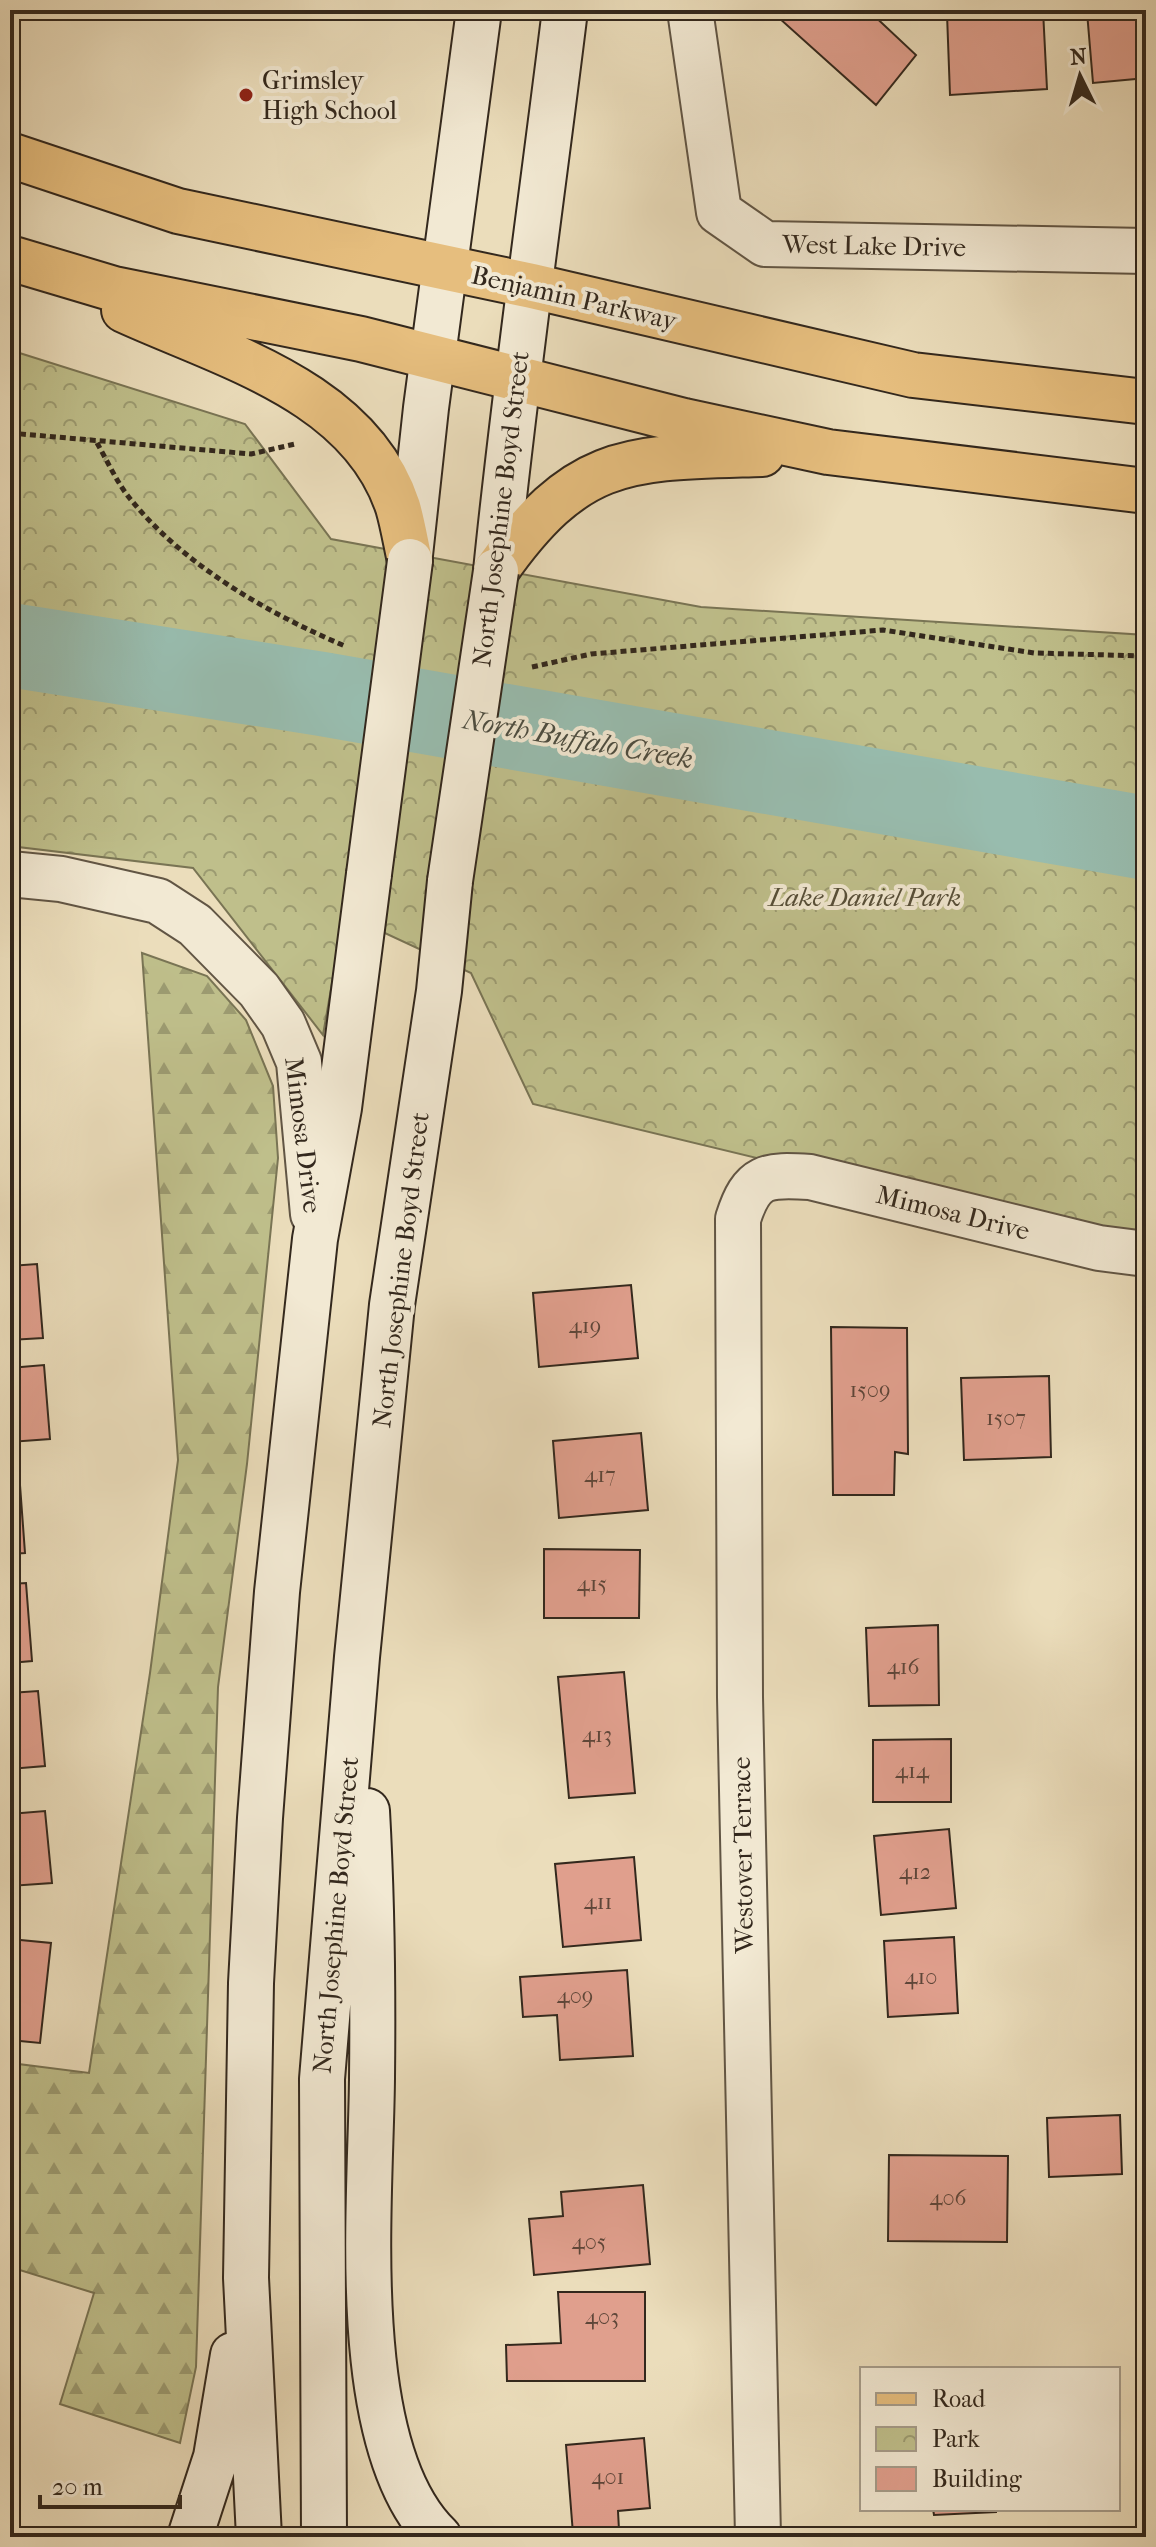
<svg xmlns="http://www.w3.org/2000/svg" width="1156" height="2547" font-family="'IM FELL French Canon',serif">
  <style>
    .forest { fill: url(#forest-firs); stroke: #797454; stroke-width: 2 }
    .park { fill: url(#park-crowns); stroke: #797454; stroke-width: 2 }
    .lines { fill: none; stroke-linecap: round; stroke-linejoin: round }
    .river { stroke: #98bcae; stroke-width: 84 }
    .building { fill: #e09f8d; stroke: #33281d; stroke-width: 2 }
    .street-casing { stroke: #615544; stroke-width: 48 }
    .secondary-casing { stroke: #33281d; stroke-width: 48 }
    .primary-casing { stroke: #33281d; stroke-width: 48 }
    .path { stroke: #33281d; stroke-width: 5; stroke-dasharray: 6 4; stroke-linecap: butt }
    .street { stroke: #f2e9d3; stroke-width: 44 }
    .secondary { stroke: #f2e9d3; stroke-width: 44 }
    .primary { stroke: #e6be7e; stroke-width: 44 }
    .secondary-bridge-casing { stroke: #33281d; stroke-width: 48; stroke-linecap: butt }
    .secondary-bridge { stroke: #f2e9d3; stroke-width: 44 }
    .poi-dot { fill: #8f2418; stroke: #f2e9d3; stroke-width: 3 }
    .labels { text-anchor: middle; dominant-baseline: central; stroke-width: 8; stroke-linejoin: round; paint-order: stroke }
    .number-label { font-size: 22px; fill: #5e4639 }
    .poi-label { font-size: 26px; fill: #33281d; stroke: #f2e9d3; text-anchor: start }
    .street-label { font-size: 26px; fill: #33281d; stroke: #f2e9d3 }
    .park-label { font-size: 26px; font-style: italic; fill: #564e38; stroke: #f2e9d3 }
    .water-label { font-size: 28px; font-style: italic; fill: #4c4d41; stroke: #f2e9d3 }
  </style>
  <defs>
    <pattern id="forest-firs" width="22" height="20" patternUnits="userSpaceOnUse" patternTransform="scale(2)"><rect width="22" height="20" fill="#bfbf8b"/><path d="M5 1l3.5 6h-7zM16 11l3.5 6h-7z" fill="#9c9b71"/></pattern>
    <pattern id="park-crowns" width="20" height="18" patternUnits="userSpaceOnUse" patternTransform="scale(2)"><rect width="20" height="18" fill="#bfbf8b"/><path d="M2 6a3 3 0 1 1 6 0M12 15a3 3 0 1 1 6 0" fill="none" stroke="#9c9b71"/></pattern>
  </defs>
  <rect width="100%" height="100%" fill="#ebddbb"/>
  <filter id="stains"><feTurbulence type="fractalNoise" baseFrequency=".0025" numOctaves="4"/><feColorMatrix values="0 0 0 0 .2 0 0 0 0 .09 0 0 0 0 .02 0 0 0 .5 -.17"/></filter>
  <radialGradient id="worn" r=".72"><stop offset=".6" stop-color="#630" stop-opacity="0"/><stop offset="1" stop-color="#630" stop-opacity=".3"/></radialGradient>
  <path class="forest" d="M 142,953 L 207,976 L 246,1020 L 273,1086 L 278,1158 L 247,1464 L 218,1687 L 196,2367 L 180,2443 L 60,2404 L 94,2293 L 10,2267 L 10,2063 L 89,2073 L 150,1673 L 178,1460 Z"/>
  <path class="park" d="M 10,350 L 245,424 L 331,539 L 701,607 L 1146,635 L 1146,1243 L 1093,1239 L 533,1104 L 471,973 L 344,914 L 323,1035 L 193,868 L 10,846 Z"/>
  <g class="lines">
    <path class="river" d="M 10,645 L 322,694 L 1146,838"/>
  </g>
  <path class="building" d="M 786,10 L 868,10 L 916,55 L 876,105 L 779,18 Z
    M 965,10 L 1043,10 L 1047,89 L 950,95 L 947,14 Z
    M 1146,10 L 1146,78 L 1093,83 L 1087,12 Z
    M 37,1264 L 43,1338 L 10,1340 L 10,1266 Z
    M 631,1285 L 638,1358 L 539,1367 L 533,1293 Z
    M 831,1327 L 907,1328 L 908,1454 L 895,1452 L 894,1495 L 833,1495 Z
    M 44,1365 L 50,1439 L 10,1442 L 10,1368 Z
    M 1049,1376 L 1051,1457 L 964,1460 L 961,1378 Z
    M 641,1433 L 648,1510 L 559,1518 L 553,1441 Z
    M 20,1485 L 25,1553 L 10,1554 L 10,1486 Z
    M 544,1549 L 640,1550 L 639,1618 L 544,1618 Z
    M 26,1583 L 32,1661 L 10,1663 L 10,1584 Z
    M 938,1625 L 939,1705 L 869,1706 L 866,1628 Z
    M 624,1672 L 635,1793 L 569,1798 L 558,1677 Z
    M 38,1691 L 45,1766 L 10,1769 L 10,1693 Z
    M 951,1739 L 951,1802 L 873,1802 L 873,1740 Z
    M 45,1811 L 52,1883 L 10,1886 L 10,1814 Z
    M 949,1829 L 956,1908 L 881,1915 L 874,1836 Z
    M 634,1857 L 641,1940 L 563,1947 L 555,1864 Z
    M 954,1937 L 958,2013 L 888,2017 L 884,1941 Z
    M 10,1939 L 51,1943 L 40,2043 L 10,2040 Z
    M 627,1970 L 633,2056 L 560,2060 L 557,2015 L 523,2017 L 520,1977 Z
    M 1120,2115 L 1122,2174 L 1049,2177 L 1047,2118 Z
    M 889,2155 L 1008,2156 L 1007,2242 L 888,2241 Z
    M 643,2185 L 650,2264 L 534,2275 L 529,2219 L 563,2216 L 561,2192 Z
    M 558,2292 L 645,2292 L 645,2381 L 507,2381 L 506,2345 L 561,2343 Z
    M 644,2438 L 650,2508 L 618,2511 L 619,2530 L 573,2534 L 566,2445 Z
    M 933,2509 L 996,2509 L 996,2512 L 934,2515 Z"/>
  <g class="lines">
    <defs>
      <path id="street" d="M 690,10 L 719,212 L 765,244 L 1146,251
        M 10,874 L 61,879 L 158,901 L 195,925 L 259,990 L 283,1024 L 299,1062 L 313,1214
        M 758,2537 L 740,1697 L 738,1219 C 752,1175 766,1174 810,1177 L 1099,1248 L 1146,1254"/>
      <path id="secondary" d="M 410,555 L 426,408 L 479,10
        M 496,571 C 515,383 542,197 565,10
        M 367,1811 C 372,1901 373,1989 372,2078 C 371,2201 346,2447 439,2537
        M 190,2537 L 216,2457 L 233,2355
        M 259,2537 L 246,2278 L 251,1983 L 260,1818 L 277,1592 L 315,1239 L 339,1108 L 369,874
        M 324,2537 L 322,2079 L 357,1657 L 392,1305 L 439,991 L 450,881"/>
      <path id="primary" d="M 10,155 L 178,211 L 532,286 L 913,375 L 1146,402
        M 10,258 L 114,289 L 361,339 L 684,421 L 828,452 L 1146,491
        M 124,310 C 222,355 360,391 398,507 C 403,524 406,543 410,561
        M 496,571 C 579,453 629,458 762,454"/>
    </defs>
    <use href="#street" class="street-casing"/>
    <use href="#secondary" class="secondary-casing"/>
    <use href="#primary" class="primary-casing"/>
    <path class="path" d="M 10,433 L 251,454 L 295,444
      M 97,443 C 108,462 118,485 132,501 C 185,566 269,614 345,646
      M 532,667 L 591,654 L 883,630 L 1034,653 L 1146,656"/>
    <use href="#street" class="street"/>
    <use href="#secondary" class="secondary"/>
    <use href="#primary" class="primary"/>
    <defs>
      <path id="secondary-bridge" d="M 369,874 L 410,561
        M 450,881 L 496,571"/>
    </defs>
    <use href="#secondary-bridge" class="secondary-bridge-casing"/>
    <use href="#secondary-bridge" class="secondary-bridge"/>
  </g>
  <circle class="poi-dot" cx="246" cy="95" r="8"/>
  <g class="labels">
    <g class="number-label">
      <text x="585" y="1326">419</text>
      <text x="870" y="1390">1509</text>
      <text x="1006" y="1418">1507</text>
      <text x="600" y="1475">417</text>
      <text x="592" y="1584">415</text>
      <text x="903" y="1667">416</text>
      <text x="597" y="1735">413</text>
      <text x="912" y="1771">414</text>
      <text x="915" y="1872">412</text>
      <text x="598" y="1902">411</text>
      <text x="921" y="1977">410</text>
      <text x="575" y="1996">409</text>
      <text x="948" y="2198">406</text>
      <text x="589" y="2242">405</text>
      <text x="602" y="2317">403</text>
      <text x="608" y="2477">401</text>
    </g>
    <g class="poi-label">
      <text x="262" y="80">Grimsley<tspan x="262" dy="30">High School</tspan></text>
    </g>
    <g class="street-label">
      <text transform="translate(874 246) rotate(1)">West Lake Drive</text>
      <text transform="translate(574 298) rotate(13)">Benjamin Parkway</text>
      <text transform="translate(501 509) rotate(-83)">North Josephine Boyd Street</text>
      <text transform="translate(303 1135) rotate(83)">Mimosa Drive</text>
      <text transform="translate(953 1213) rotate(14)">Mimosa Drive</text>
      <text transform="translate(401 1270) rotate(-83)">North Josephine Boyd Street</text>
      <text transform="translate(743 1855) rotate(-91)">Westover Terrace</text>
      <text transform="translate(336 1915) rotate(-85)">North Josephine Boyd Street</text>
    </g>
    <g class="park-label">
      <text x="865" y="897">Lake Daniel Park</text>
    </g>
    <g class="water-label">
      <text transform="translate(578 739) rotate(10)">North Buffalo Creek</text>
    </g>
  </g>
  <rect width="1156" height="2547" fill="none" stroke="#ebddbb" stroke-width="40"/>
  <rect x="12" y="12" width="1132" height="2523" fill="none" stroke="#33281d" stroke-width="4"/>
  <rect x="20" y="20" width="1116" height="2507" fill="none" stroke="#33281d" stroke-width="2"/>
  <rect x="860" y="2367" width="260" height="144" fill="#f2e9d3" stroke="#a69c8a" stroke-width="2"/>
  <rect x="876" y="2393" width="40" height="12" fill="#e6be7e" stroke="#a69c8a" stroke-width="2"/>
  <text x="932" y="2407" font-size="24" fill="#33281d">Road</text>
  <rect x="876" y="2427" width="40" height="24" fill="url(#park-crowns)" stroke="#a69c8a" stroke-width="2"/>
  <text x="932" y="2447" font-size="24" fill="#33281d">Park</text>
  <rect x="876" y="2467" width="40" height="24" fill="#e09f8d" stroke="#a69c8a" stroke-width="2"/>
  <text x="932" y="2487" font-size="24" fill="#33281d">Building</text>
  <g transform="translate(1080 76) rotate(355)" stroke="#f2e9d3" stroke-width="6" paint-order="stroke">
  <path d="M0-6L14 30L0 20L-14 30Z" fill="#33281d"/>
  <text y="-12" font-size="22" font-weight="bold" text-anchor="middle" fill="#33281d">N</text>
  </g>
  <path d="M40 2495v12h140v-12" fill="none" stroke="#33281d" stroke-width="4"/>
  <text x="52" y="2495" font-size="24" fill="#33281d" stroke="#f2e9d3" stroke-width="6" paint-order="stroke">20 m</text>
  <rect width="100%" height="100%" filter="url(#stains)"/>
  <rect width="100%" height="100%" fill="url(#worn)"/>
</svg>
